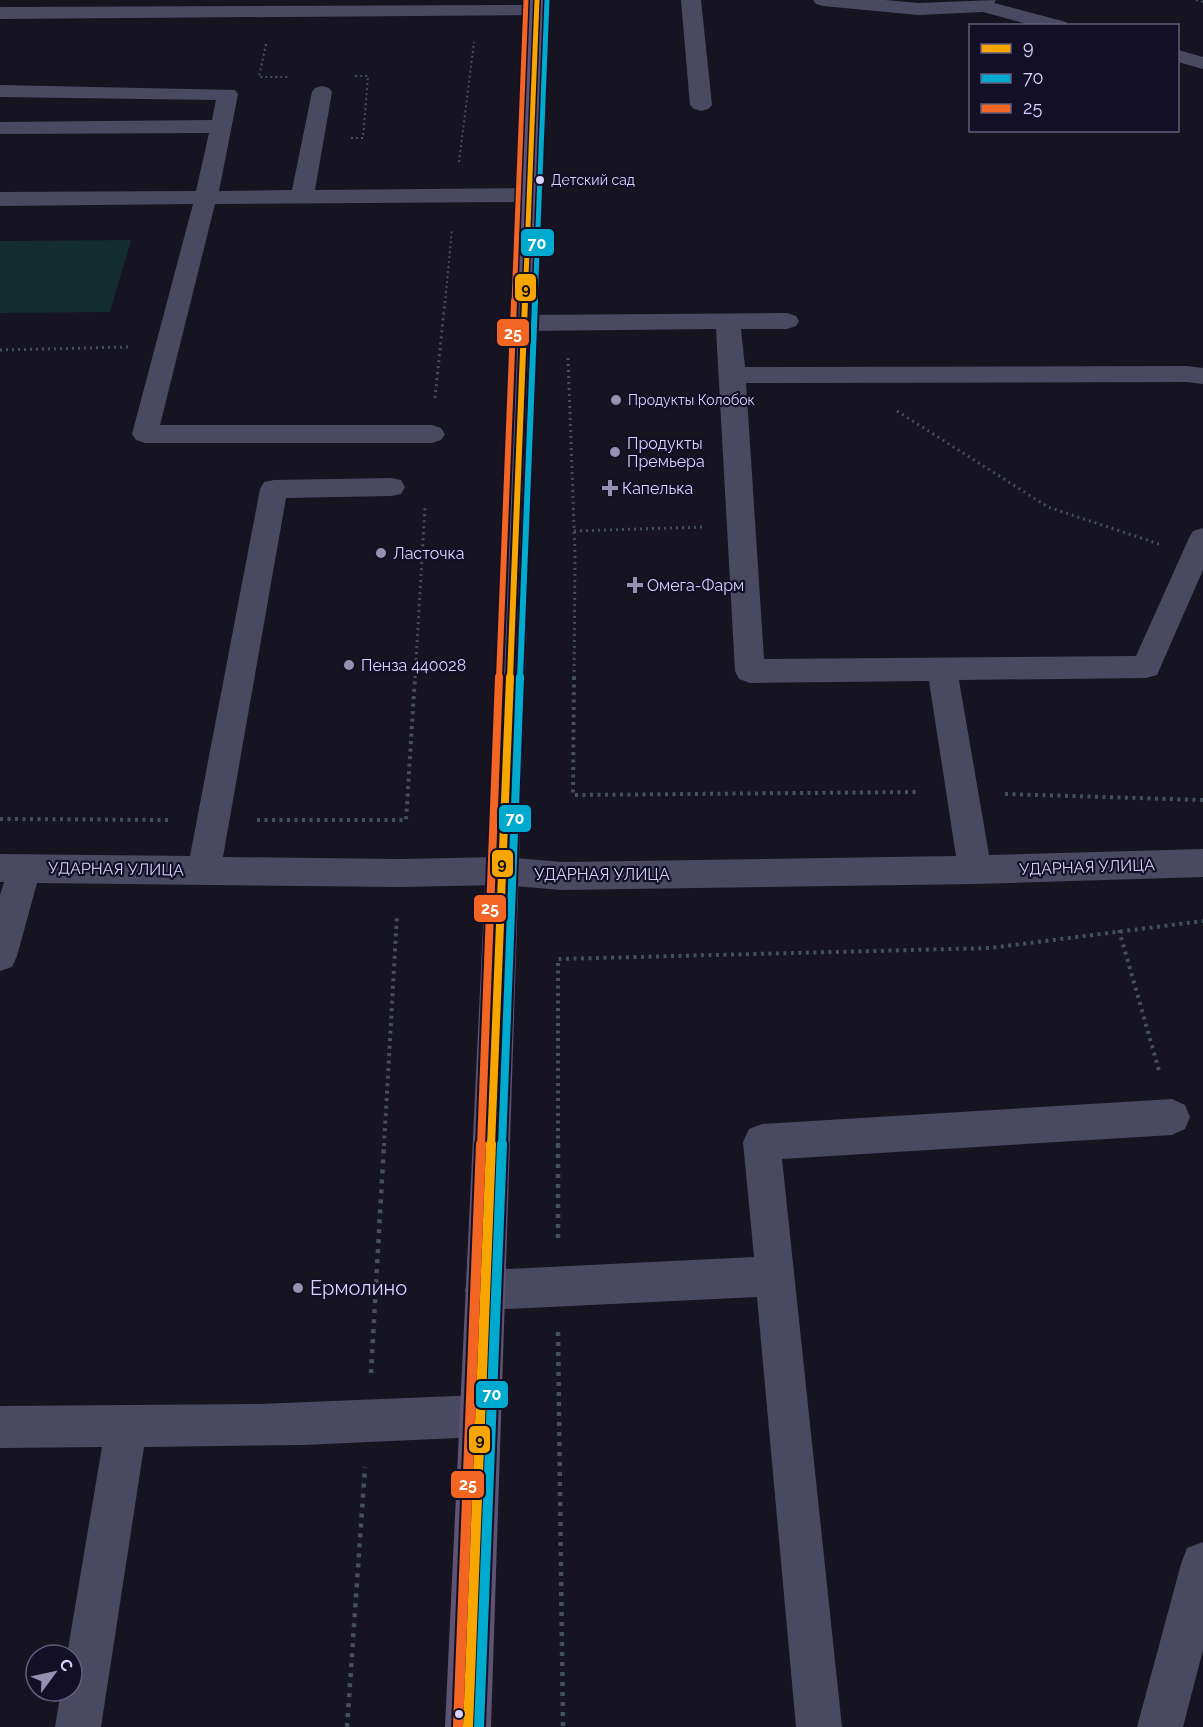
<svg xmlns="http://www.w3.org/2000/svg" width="1203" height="1727" font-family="Raleway,sans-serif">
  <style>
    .green { fill: #132c2d }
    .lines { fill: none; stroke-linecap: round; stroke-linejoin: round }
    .path-far3 { stroke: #44505f; stroke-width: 2; stroke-dasharray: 2 3; stroke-linecap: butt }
    .path-far2 { stroke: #44505f; stroke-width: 3; stroke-dasharray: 2 4; stroke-linecap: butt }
    .path-far1 { stroke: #44505f; stroke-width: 4; stroke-dasharray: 3 4.5; stroke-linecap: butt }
    .path { stroke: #44505f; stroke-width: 4.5; stroke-dasharray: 4 6; stroke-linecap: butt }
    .minor { fill: #4a4962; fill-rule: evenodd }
    .major { fill: #5e5373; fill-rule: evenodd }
    .bus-1-far3-casing { stroke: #130f26; stroke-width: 8 }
    .bus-1-far2-casing { stroke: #130f26; stroke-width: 10 }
    .bus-1-far1-casing { stroke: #130f26; stroke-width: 12 }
    .bus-1-casing { stroke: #130f26; stroke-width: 14 }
    .bus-2-far3-casing { stroke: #130f26; stroke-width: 8 }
    .bus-2-far2-casing { stroke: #130f26; stroke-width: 10 }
    .bus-2-far1-casing { stroke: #130f26; stroke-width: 12 }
    .bus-2-casing { stroke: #130f26; stroke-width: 14 }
    .bus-3-far3-casing { stroke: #130f26; stroke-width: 8 }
    .bus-3-far2-casing { stroke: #130f26; stroke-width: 10 }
    .bus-3-far1-casing { stroke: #130f26; stroke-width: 12 }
    .bus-3-casing { stroke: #130f26; stroke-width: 14 }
    .bus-1-far3 { stroke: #f7a600; stroke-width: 5 }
    .bus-1-far2 { stroke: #f7a600; stroke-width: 6 }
    .bus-1-far1 { stroke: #f7a600; stroke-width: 8 }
    .bus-1 { stroke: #f7a600; stroke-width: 10 }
    .bus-2-far3 { stroke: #00a9ce; stroke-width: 5 }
    .bus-2-far2 { stroke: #00a9ce; stroke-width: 6 }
    .bus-2-far1 { stroke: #00a9ce; stroke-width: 8 }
    .bus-2 { stroke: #00a9ce; stroke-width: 10 }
    .bus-3-far3 { stroke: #f26522; stroke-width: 5 }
    .bus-3-far2 { stroke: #f26522; stroke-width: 6 }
    .bus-3-far1 { stroke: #f26522; stroke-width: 8 }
    .bus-3 { stroke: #f26522; stroke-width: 10 }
    .bus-dot { fill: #d9d4ff; stroke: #130f26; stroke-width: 2 }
    .poi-dot { fill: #9591b1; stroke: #130f26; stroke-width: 2 }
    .labels { text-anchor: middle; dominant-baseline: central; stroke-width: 4.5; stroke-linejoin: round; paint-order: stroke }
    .bus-label { font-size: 14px; fill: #d9d4ff; stroke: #130f26; text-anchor: start }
    .far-poi-label { font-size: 14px; fill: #d9d4ff; stroke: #130f26; text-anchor: start }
    .poi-label { font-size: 16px; fill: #d9d4ff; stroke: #130f26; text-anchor: start }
    .street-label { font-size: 16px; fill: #d9d4ff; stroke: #130f26 }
    .near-poi-label { font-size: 20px; fill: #d9d4ff; stroke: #130f26; text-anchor: start }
    .line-badge { stroke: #130f26; stroke-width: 2 }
    .badge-label { font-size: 16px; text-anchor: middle; font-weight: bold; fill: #fff }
    .pale-badge-label { font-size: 16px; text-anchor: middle; font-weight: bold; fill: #111 }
  </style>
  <rect width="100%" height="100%" fill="#161421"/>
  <path class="green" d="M 131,240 L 110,312 L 0,313 L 0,241 Z"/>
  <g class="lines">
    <path class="path-far3" d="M 1196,0 L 1203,2
      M 266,44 L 259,77 L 289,77
      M 351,138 L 363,138 L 368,76 L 354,76
      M 459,162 L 474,42
      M 445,303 L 452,229"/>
    <path class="path-far2" d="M 0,350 L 128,347
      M 568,358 L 575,554 L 574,678
      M 435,398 L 445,301
      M 897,411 L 1048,507 L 1159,544
      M 574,531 L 702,527
      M 415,678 L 425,507"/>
    <path class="path-far1" d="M 574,677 L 573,795 L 920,792
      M 1005,794 L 1203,800
      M 0,819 L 171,820
      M 257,820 L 406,820 L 415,677
      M 1119,930 L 1160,1074
      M 384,1146 L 397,915
      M 558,1146 L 558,959 L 990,948 L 1203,921"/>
    <path class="path" d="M 558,1144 L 558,1240
      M 558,1332 L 563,1727
      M 371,1373 L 384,1144
      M 347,1727 L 365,1467"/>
    <path class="minor" d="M 681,0 L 701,0 L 712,105 L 708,109 L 701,111 L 694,109 L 690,105 Z
      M 813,0 L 885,0 L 918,3 L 996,0 L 994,3 L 1066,22 L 1069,26 L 1034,26 L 983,12 L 918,15 L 823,6 L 816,4 Z
      M 536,5 L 543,7 L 546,11 L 543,15 L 0,19 L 0,7 Z
      M 1178,50 L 1203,57 L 1203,69 L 1178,62 Z
      M 0,85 L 235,90 L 238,94 L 219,191 L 292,190 L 312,92 L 315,88 L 322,86 L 329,88 L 332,92 L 315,190 L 529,188 L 537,190 L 540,195 L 537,200 L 529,202 L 215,204 L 160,425 L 432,425 L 441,428 L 445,434 L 441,440 L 432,443 L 145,443 L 136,440 L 132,434 L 193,204 L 0,206 L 0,192 L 196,191 L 209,133 L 0,134 L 0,122 L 212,120 L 216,100 L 0,97 Z
      M 787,313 L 796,316 L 799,321 L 796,326 L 787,329 L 741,329 L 745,367 L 1187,366 L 1203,368 L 1203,384 L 1187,382 L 746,383 L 764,659 L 1136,656 L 1189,538 L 1193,531 L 1203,528 L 1203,570 L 1157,675 L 1146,678 L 959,680 L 989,855 L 1203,849 L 1203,877 L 975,884 L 562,890 L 501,885 L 399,887 L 37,883 L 17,956 L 12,967 L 0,971 L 0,895 L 4,882 L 0,882 L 0,854 L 190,856 L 260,489 L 264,482 L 274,480 L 391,478 L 401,480 L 405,487 L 401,494 L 391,496 L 286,498 L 223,857 L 399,859 L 501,857 L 562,862 L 956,856 L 929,681 L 750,683 L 739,679 L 735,671 L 716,329 L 524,331 L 515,328 L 512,323 L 515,318 L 524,315 Z
      M 1172,1099 L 1185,1105 L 1190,1117 L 1185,1129 L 1172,1135 L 782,1159 L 842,1727 L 796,1727 L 757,1297 L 485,1310 L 471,1304 L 465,1290 L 471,1276 L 485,1270 L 754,1257 L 743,1142 L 749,1129 L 762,1124 Z
      M 480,1395 L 495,1401 L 501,1416 L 495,1431 L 480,1437 L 303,1445 L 144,1447 L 101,1727 L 55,1727 L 61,1691 L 72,1691 L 72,1655 L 67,1655 L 102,1447 L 0,1448 L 0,1406 L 259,1404 Z
      M 1203,1542 L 1203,1650 L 1183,1727 L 1137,1727 L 1181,1564 L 1187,1548 Z"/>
    <path class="major" d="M 527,0 L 547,0 L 491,1727 L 445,1727 Z"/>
    <defs>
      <path id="bus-1-far3" d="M 525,303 L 537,0"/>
      <path id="bus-1-far2" d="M 510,678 L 525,301"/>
      <path id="bus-1-far1" d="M 491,1146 L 510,677"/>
      <path id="bus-1" d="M 468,1727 L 491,1144"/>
      <path id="bus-2-far3" d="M 535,303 L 547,0"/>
      <path id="bus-2-far2" d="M 520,678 L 535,301"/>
      <path id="bus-2-far1" d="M 502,1146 L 520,677"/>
      <path id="bus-2" d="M 479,1727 L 502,1144"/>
      <path id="bus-3-far3" d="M 514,303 L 526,0"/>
      <path id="bus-3-far2" d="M 499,678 L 514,301"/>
      <path id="bus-3-far1" d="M 481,1146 L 499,677"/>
      <path id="bus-3" d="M 458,1727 L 481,1144"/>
    </defs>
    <use href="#bus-1-far3" class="bus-1-far3-casing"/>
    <use href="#bus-1-far2" class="bus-1-far2-casing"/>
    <use href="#bus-1-far1" class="bus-1-far1-casing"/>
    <use href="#bus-1" class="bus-1-casing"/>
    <use href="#bus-2-far3" class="bus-2-far3-casing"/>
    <use href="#bus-2-far2" class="bus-2-far2-casing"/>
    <use href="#bus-2-far1" class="bus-2-far1-casing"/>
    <use href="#bus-2" class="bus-2-casing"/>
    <use href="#bus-3-far3" class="bus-3-far3-casing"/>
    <use href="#bus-3-far2" class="bus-3-far2-casing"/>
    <use href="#bus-3-far1" class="bus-3-far1-casing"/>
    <use href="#bus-3" class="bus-3-casing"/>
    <use href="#bus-1-far3" class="bus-1-far3"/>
    <use href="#bus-1-far2" class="bus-1-far2"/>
    <use href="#bus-1-far1" class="bus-1-far1"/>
    <use href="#bus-1" class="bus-1"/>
    <use href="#bus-2-far3" class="bus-2-far3"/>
    <use href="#bus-2-far2" class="bus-2-far2"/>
    <use href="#bus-2-far1" class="bus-2-far1"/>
    <use href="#bus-2" class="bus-2"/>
    <use href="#bus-3-far3" class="bus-3-far3"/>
    <use href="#bus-3-far2" class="bus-3-far2"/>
    <use href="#bus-3-far1" class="bus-3-far1"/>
    <use href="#bus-3" class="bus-3"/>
  </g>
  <g class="bus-dot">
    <circle cx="540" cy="180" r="5"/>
    <circle cx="459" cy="1714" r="5"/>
  </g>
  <g class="poi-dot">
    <circle cx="616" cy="400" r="6"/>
    <circle cx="615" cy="452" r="6"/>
    <path d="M607 479h6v6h6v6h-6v6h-6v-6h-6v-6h6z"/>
    <circle cx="381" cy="553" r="6"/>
    <path d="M632 576h6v6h6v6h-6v6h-6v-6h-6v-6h6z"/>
    <circle cx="349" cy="665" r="6"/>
    <circle cx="298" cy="1288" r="6"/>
  </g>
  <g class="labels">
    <g class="bus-label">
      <text x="551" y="180">Детский сад</text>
    </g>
    <g class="far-poi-label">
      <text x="628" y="400">Продукты Колобок</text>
    </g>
    <g class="poi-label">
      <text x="627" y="443">Продукты<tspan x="627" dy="18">Премьера</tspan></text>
      <text x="622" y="488">Капелька</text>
      <text x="393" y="553">Ласточка</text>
      <text x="647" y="585">Омега-Фарм</text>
      <text x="361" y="665">Пенза 440028</text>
    </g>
    <g class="street-label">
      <text transform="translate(1087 867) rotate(-2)">УДАРНАЯ УЛИЦА</text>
      <text transform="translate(116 869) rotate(1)">УДАРНАЯ УЛИЦА</text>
      <text x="602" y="874">УДАРНАЯ УЛИЦА</text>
    </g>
    <g class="near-poi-label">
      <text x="310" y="1288">Ермолино</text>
    </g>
  </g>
  <g class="line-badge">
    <rect x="520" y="228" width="35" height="29" rx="6" fill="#00a9ce"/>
    <rect x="514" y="273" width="23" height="29" rx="6" fill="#f7a600"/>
    <rect x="496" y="318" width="34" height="29" rx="6" fill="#f26522"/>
    <rect x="498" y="804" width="34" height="29" rx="6" fill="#00a9ce"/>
    <rect x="491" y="849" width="23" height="29" rx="6" fill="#f7a600"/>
    <rect x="473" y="894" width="34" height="29" rx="6" fill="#f26522"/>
    <rect x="475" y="1380" width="34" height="29" rx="6" fill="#00a9ce"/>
    <rect x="468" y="1425" width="23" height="29" rx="6" fill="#f7a600"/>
    <rect x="450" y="1470" width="35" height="29" rx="6" fill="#f26522"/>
  </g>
  <g class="badge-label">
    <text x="537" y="249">70</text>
    <text x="513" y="339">25</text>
    <text x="515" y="824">70</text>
    <text x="490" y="914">25</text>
    <text x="492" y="1400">70</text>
    <text x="468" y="1490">25</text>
  </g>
  <g class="pale-badge-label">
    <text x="526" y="294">9</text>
    <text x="502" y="869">9</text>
    <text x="480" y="1445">9</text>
  </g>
  <rect x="969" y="24" width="210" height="108" fill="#130f26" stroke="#625e7d" stroke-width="1.5"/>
  <rect x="981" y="44" width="30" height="9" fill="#f7a600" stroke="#625e7d" stroke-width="1.5"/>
  <text x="1023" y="54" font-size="18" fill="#d9d4ff">9</text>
  <rect x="981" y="74" width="30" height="9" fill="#00a9ce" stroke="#625e7d" stroke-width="1.5"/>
  <text x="1023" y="84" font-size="18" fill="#d9d4ff">70</text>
  <rect x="981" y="104" width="30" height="9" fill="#f26522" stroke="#625e7d" stroke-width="1.5"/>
  <text x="1023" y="114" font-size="18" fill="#d9d4ff">25</text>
  <g transform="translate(54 1673) rotate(57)"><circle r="28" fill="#130f26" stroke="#625e7d" stroke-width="1.5"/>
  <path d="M0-4.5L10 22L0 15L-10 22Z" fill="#9591b1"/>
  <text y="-9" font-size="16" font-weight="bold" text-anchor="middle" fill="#d9d4ff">С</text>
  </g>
</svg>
